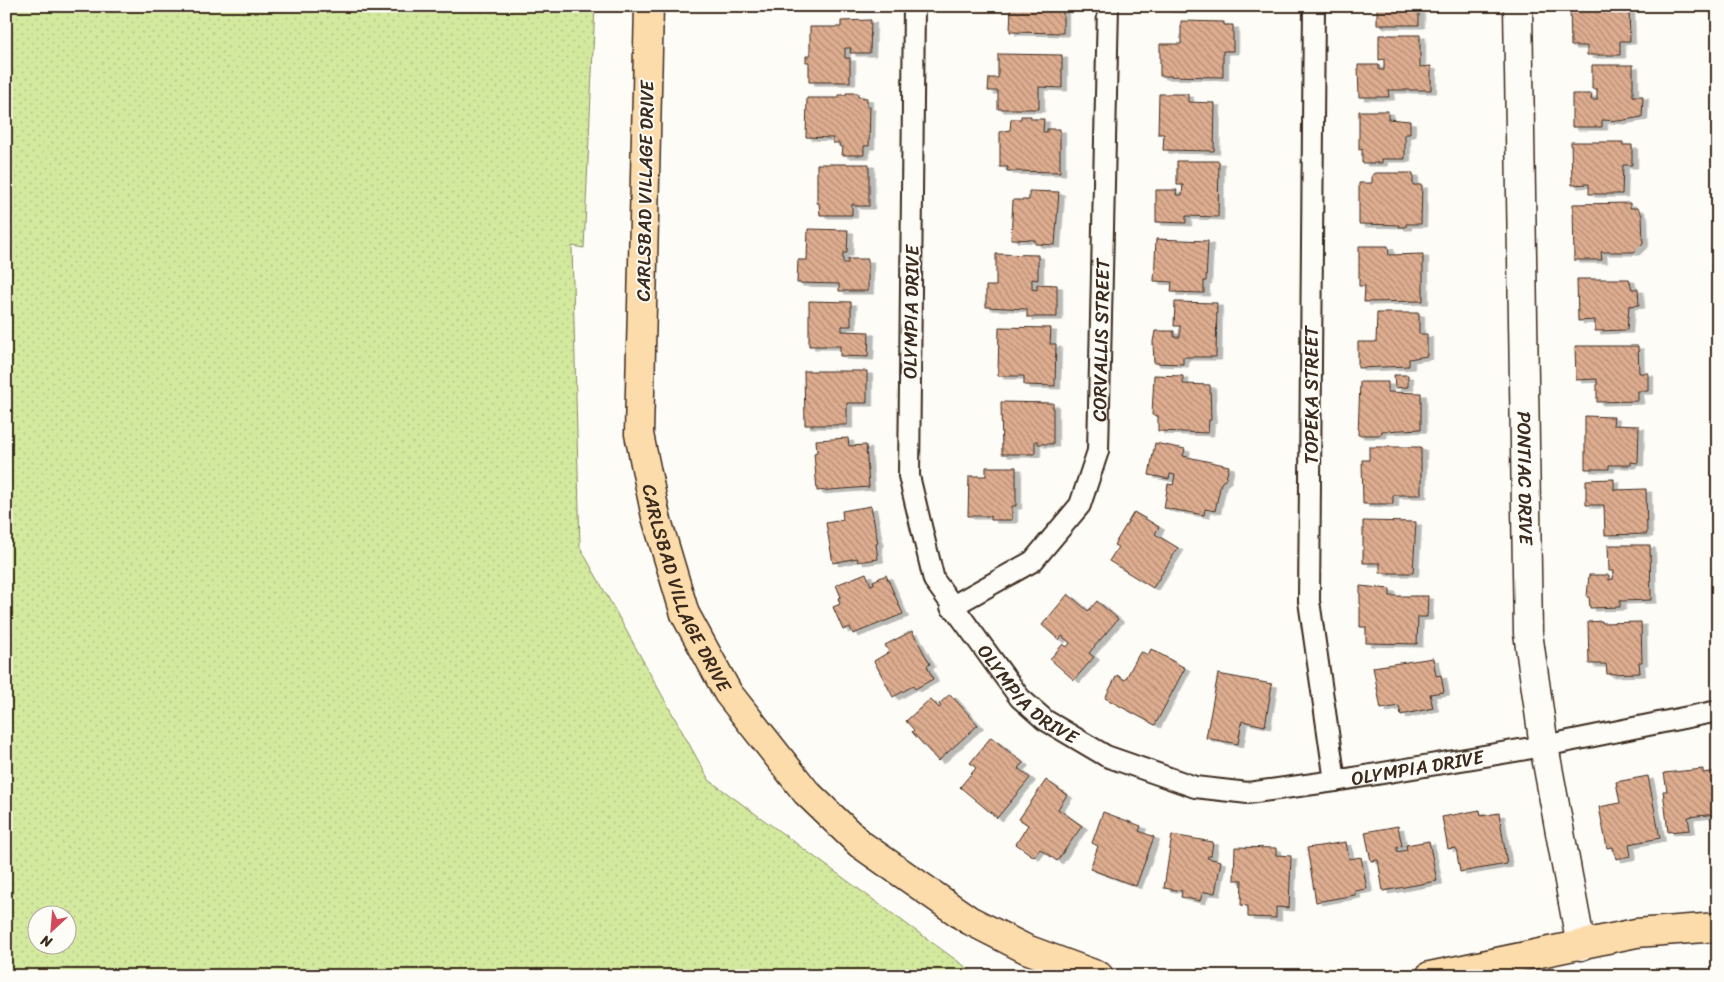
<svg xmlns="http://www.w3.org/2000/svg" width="1724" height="982" font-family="Sriracha,sans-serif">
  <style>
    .grass { fill: url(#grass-dots); stroke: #878a5e; fill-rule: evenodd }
    .building { fill: url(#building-back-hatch); stroke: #3b2a1e; filter: url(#shadow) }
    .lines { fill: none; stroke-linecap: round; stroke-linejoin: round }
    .street-casing { stroke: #3b2a1e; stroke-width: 24 }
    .secondary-casing { stroke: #3b2a1e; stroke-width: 31 }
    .primary-casing { stroke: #3b2a1e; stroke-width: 31 }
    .street { stroke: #fdfcf7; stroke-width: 20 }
    .secondary { stroke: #fdfcf7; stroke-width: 28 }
    .primary { stroke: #fddcac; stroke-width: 28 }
    .labels { text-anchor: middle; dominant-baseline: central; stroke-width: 4; stroke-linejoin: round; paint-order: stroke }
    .street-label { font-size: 19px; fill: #3b2a1e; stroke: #fdfcf7 }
  </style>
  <defs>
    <pattern id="grass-dots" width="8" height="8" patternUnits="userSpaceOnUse" patternTransform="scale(1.25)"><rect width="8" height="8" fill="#d3e99e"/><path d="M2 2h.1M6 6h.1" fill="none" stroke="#b6c888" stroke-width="1.8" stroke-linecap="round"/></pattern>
    <pattern id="building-back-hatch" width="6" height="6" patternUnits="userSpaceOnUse" patternTransform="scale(1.25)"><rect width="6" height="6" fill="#dead90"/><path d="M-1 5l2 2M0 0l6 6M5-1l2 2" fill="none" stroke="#b58d75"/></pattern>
    <filter id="shadow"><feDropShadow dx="5.5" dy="3" stdDeviation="0" flood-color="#0004"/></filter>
  </defs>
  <rect width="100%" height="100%" fill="#fdfcf7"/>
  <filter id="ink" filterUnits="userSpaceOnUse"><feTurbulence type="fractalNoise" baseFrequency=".02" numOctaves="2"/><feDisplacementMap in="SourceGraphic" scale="10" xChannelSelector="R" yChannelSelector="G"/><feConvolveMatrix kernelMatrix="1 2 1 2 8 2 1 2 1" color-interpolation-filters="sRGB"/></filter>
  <g filter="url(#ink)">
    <path class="grass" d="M 6,6 L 595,6 L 584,248 L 572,246 L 580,547 L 709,780 L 978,976 L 6,976 ZM 38,914 L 68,914 L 68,944 L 38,944 Z"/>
    <path class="building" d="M 844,6 L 872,6 L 872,9 L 844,9 Z
      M 1011,6 L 1063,6 L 1063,33 L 1010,32 Z
      M 1164,6 L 1183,6 L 1183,10 L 1164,9 Z
      M 1377,6 L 1419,6 L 1419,25 L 1377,25 Z
      M 1570,6 L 1629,6 L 1630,41 L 1620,41 L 1620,55 L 1587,55 L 1587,46 L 1571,46 Z
      M 871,20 L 870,53 L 850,53 L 851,48 L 845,48 L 845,58 L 850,58 L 850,82 L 809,82 L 809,62 L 806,62 L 806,56 L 810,56 L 810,27 L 841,27 L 841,21 Z
      M 1181,21 L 1224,22 L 1224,25 L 1233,25 L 1233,51 L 1223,51 L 1223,77 L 1160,76 L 1160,44 L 1181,44 Z
      M 1379,35 L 1420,35 L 1420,67 L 1431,66 L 1431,90 L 1388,90 L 1389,97 L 1359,97 L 1358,65 L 1379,65 L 1379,70 L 1384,70 L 1384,59 L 1379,60 Z
      M 998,54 L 1062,55 L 1062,88 L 1039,87 L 1039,109 L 998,109 L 998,91 L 988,91 L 989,78 L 998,78 Z
      M 1592,65 L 1633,65 L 1633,96 L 1643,96 L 1642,117 L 1619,121 L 1602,120 L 1602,127 L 1572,127 L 1572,94 L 1592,94 L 1591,100 L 1597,100 L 1597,89 L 1592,89 Z
      M 846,93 L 858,93 L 858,97 L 867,98 L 867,107 L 870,107 L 869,146 L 864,146 L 864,155 L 842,155 L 843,147 L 840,147 L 839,143 L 833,143 L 833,138 L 806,137 L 807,98 L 839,98 L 839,95 L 846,95 Z
      M 1159,94 L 1188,94 L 1188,102 L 1215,103 L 1214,151 L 1163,150 L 1164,134 L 1158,134 Z
      M 1359,111 L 1388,111 L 1388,119 L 1410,121 L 1410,134 L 1405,134 L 1405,159 L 1382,159 L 1382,163 L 1362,163 L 1362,149 L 1359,150 Z
      M 1021,116 L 1031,116 L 1031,119 L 1044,119 L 1043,132 L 1047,132 L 1047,129 L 1060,129 L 1060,172 L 1007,171 L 1008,167 L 1000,167 L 1000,132 L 1010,130 L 1011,119 L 1021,119 Z
      M 1571,142 L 1623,142 L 1623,145 L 1632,145 L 1632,165 L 1623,165 L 1622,194 L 1589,194 L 1589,184 L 1572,185 Z
      M 1177,161 L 1219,161 L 1218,217 L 1186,216 L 1186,223 L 1156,222 L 1156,190 L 1177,190 L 1176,195 L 1182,195 L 1183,185 L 1177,185 Z
      M 817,164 L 869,164 L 869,206 L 855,206 L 854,204 L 852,204 L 852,215 L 820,215 L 819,203 L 817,203 Z
      M 1376,173 L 1413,173 L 1413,185 L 1422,185 L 1421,224 L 1406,224 L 1406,227 L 1399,227 L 1399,225 L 1359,224 L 1359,183 L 1372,183 L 1372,175 Z
      M 1029,191 L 1059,192 L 1055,245 L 1035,244 L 1035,240 L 1011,239 L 1013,200 L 1029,200 Z
      M 1630,203 L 1630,208 L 1638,208 L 1642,215 L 1643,243 L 1634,252 L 1601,252 L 1602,260 L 1574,260 L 1573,204 Z
      M 808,229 L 848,230 L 847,253 L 843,253 L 843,263 L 848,263 L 848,259 L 868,259 L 868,291 L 839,291 L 839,284 L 797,283 L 798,260 L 807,260 Z
      M 1156,239 L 1208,241 L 1206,281 L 1204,281 L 1204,293 L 1171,292 L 1172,282 L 1154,281 Z
      M 1359,246 L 1388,246 L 1389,255 L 1423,254 L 1423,301 L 1364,302 L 1365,286 L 1359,286 Z
      M 996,254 L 1038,255 L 1038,280 L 1032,279 L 1032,289 L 1037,290 L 1037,284 L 1057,285 L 1057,317 L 1027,317 L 1027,309 L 986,307 L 986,286 L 996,286 Z
      M 1577,279 L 1629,279 L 1632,289 L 1638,289 L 1639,305 L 1629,306 L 1627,330 L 1595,331 L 1595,320 L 1578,321 Z
      M 809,301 L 851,302 L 851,326 L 842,326 L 842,331 L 869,332 L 868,357 L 840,356 L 840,346 L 809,346 Z
      M 1175,302 L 1217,303 L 1216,357 L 1183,357 L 1183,364 L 1154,363 L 1153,342 L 1155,331 L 1174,331 L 1174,337 L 1180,337 L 1180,326 L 1174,326 Z
      M 1377,313 L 1419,313 L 1419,334 L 1427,334 L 1427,356 L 1409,359 L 1409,366 L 1358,368 L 1358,342 L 1376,342 Z
      M 999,327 L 1051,328 L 1050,344 L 1056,344 L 1055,386 L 1024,385 L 1024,376 L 998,376 Z
      M 1575,346 L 1638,346 L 1639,373 L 1648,373 L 1648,391 L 1638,391 L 1638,401 L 1597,402 L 1597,379 L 1576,380 Z
      M 804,371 L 867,371 L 867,403 L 847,403 L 847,425 L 805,425 Z
      M 1154,375 L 1183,376 L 1183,384 L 1210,385 L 1211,420 L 1209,420 L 1208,433 L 1158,431 L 1158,416 L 1152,415 Z
      M 1394,375 L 1408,375 L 1408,387 L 1395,388 Z
      M 1360,382 L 1388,382 L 1388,392 L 1421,393 L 1421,429 L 1382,431 L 1381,435 L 1358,435 Z
      M 1001,402 L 1053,403 L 1053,444 L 1038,444 L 1038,441 L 1035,441 L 1035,454 L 1002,454 Z
      M 1585,416 L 1614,417 L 1613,425 L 1639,426 L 1638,463 L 1631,462 L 1631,465 L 1609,465 L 1609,469 L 1585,469 Z
      M 848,438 L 849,446 L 866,445 L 869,487 L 817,491 L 814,453 L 817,452 L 816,440 Z
      M 1155,443 L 1185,449 L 1183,456 L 1229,466 L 1226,479 L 1221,483 L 1215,511 L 1205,509 L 1204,515 L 1164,508 L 1168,484 L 1173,485 L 1175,475 L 1170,474 L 1169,479 L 1149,475 Z
      M 1369,447 L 1421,447 L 1421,495 L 1393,495 L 1393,504 L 1363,504 L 1362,460 L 1369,460 Z
      M 986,467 L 1016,467 L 1016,506 L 1012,506 L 1012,520 L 991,520 L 991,516 L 968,516 L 969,476 L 986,476 Z
      M 1614,479 L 1614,490 L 1646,489 L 1647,534 L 1605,535 L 1604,505 L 1586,505 L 1586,480 Z
      M 871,506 L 878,543 L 876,544 L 878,559 L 858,562 L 857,558 L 833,563 L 826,523 L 843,520 L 842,511 Z
      M 1134,512 L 1159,527 L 1155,534 L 1178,548 L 1153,588 L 1109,561 L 1118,547 L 1114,545 Z
      M 1363,521 L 1416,522 L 1413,573 L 1380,573 L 1380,563 L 1363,563 Z
      M 1608,545 L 1650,545 L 1651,600 L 1620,601 L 1620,607 L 1590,608 L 1589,597 L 1587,597 L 1589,575 L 1609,575 L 1609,580 L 1613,579 L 1614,571 L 1609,571 Z
      M 866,573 L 871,585 L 874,584 L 873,581 L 886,575 L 903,614 L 853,634 L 850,627 L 843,630 L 833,607 L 840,604 L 838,598 L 841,597 L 836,585 Z
      M 1360,586 L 1390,589 L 1390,596 L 1428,596 L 1427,617 L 1418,617 L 1417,644 L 1366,643 L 1366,627 L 1360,627 Z
      M 1068,594 L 1088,611 L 1097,601 L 1118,619 L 1089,653 L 1094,657 L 1074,680 L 1050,659 L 1063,644 L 1067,647 L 1070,643 L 1062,636 L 1059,640 L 1042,625 Z
      M 1602,621 L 1602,623 L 1641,622 L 1642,662 L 1639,662 L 1640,673 L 1607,674 L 1606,664 L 1589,664 L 1588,622 Z
      M 912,631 L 930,664 L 927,666 L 933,679 L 915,689 L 913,686 L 893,697 L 874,661 L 889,652 L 885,645 Z
      M 1151,649 L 1185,668 L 1155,725 L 1105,698 L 1117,675 L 1125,680 L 1139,654 L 1142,652 L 1148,655 Z
      M 1433,658 L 1436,676 L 1441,675 L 1444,692 L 1430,694 L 1433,708 L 1401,715 L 1399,706 L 1381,709 L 1373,667 Z
      M 1218,674 L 1272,684 L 1265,726 L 1242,721 L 1238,744 L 1206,738 Z
      M 950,694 L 978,725 L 938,761 L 912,732 L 914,730 L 906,721 L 930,699 L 939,708 L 941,706 L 939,704 Z
      M 991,737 L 1023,763 L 1018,768 L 1030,778 L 997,818 L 960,787 L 976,768 L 970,763 Z
      M 1703,769 L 1703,773 L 1717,771 L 1718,791 L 1714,791 L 1717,814 L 1688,817 L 1690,830 L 1668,832 L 1663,791 L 1667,791 L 1664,773 Z
      M 1648,776 L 1660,838 L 1629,844 L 1631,856 L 1616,859 L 1613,847 L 1607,848 L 1599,807 L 1620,803 L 1616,782 Z
      M 1046,780 L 1067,795 L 1058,809 L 1082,826 L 1057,861 L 1040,849 L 1034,857 L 1016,844 L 1028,825 L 1019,819 Z
      M 1480,810 L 1481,816 L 1499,813 L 1507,864 L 1460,872 L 1456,848 L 1448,849 L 1442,817 Z
      M 1103,812 L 1141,826 L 1139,831 L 1154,837 L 1136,886 L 1090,869 L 1098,846 L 1092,843 Z
      M 1398,826 L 1402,846 L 1397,847 L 1397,852 L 1407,850 L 1406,845 L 1429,841 L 1437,881 L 1383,891 L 1378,860 L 1371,861 L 1365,832 Z
      M 1172,835 L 1213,842 L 1211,856 L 1208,856 L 1207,858 L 1221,861 L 1215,893 L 1203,892 L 1200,901 L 1181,897 L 1182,891 L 1164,888 Z
      M 1346,842 L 1349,859 L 1361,857 L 1367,889 L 1355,891 L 1355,895 L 1316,902 L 1307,848 Z
      M 1235,847 L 1276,848 L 1276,855 L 1291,856 L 1289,908 L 1276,907 L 1276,918 L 1248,917 L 1248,906 L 1241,905 L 1242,880 L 1234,880 Z"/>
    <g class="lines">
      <defs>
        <g id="street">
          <path id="s1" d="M 914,6 L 909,476 L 934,580 L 1020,698 L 1045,720 L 1106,756 L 1195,787 L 1248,793 L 1335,781 L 1544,746 L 1718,711"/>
          <path d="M 1314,6 L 1309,601 L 1335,781"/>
          <path id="s2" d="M 951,607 L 1033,561 L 1080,505 L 1098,451 L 1108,6"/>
        </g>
        <g id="secondary">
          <path id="s3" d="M 1518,6 L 1528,633 L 1544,746 L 1581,946"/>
        </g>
        <g id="primary">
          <path id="s4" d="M 649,6 L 639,434 L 656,517 L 685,614 L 728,693 L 806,792 L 860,844 L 969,920 L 1026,949 L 1099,976"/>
          <path d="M 1430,976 L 1636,933 L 1718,927"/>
        </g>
      </defs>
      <use href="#street" class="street-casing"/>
      <use href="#secondary" class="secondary-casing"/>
      <use href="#primary" class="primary-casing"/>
      <use href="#street" class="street"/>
      <use href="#secondary" class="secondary"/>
      <use href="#primary" class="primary"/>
    </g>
  </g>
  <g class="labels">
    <g class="street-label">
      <text transform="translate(645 191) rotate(-89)">CARLSBAD VILLAGE DRIVE</text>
      <text transform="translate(911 312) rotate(-89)">OLYMPIA DRIVE</text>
      <text stroke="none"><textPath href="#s2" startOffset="335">CORVALLIS STREET</textPath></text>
      <text transform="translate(1311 395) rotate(-90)">TOPEKA STREET</text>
      <text stroke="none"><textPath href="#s3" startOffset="472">PONTIAC DRIVE</textPath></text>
      <text stroke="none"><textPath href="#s4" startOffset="590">CARLSBAD VILLAGE DRIVE</textPath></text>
      <text stroke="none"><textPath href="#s1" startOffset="726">OLYMPIA DRIVE</textPath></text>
      <text stroke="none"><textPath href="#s1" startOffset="1146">OLYMPIA DRIVE</textPath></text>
    </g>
  </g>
  <rect width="1724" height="982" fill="none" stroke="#fdfcf7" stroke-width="25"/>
  <rect x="12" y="12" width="1699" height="957" fill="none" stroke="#3b2a1e" stroke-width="2" filter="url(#ink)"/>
  <g transform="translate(52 930) rotate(206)"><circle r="24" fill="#fdfcf7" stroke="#afa8a0"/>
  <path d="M0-4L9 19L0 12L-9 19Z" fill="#d1495b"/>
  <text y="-8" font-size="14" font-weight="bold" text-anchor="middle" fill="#3b2a1e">N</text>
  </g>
</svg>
